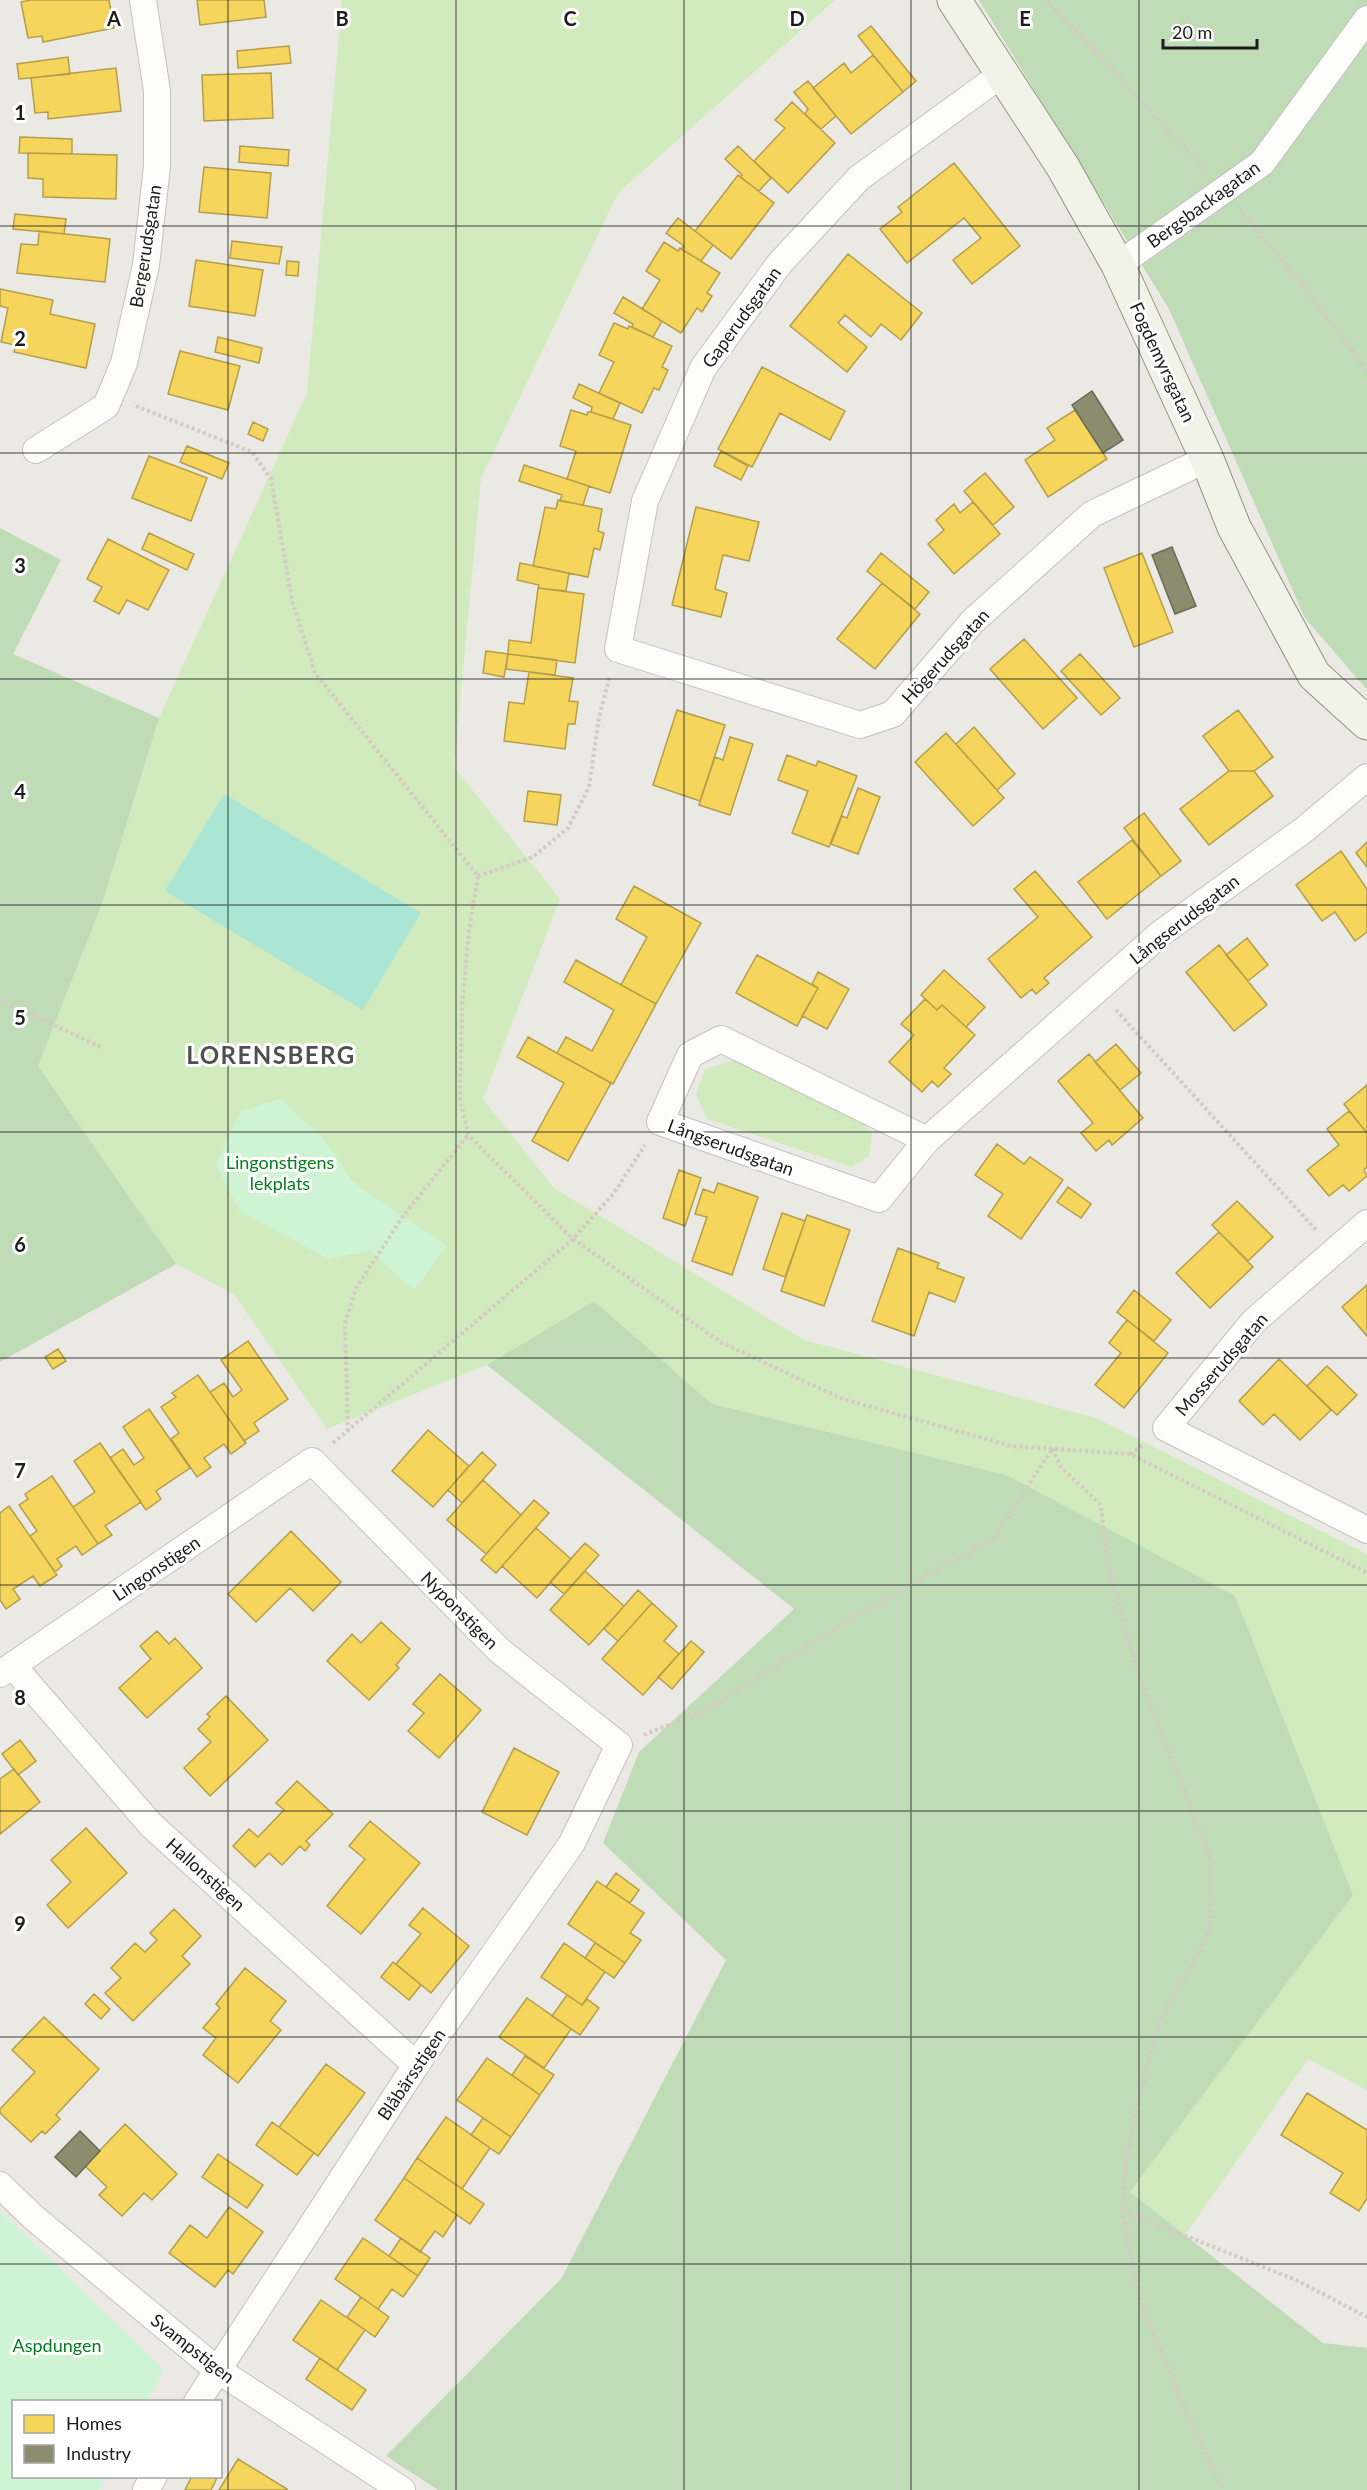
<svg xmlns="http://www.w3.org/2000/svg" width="1367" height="2490" font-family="Lato,sans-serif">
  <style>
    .grass { fill: #d1ebbf }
    .forest { fill: #bfdcb7 }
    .park { fill: #cef4d4 }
    .pitch { fill: #abe6d5 }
    .homes { fill: #f6d55c; stroke: #b59e49; stroke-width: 1.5 }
    .industry { fill: #8c8c6e; stroke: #6a6a55; stroke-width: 1.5 }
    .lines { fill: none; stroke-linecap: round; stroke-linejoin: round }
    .street-casing { stroke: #c3c2c0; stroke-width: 28 }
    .secondary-casing { stroke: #90947c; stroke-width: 35 }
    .path { stroke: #d6c8c3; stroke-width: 4; stroke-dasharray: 3 3; stroke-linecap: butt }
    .street { stroke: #fcfcfb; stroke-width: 26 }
    .secondary { stroke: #f1f3e8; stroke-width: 33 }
    .grid { fill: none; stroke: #1c1c1c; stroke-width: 1.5; stroke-opacity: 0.55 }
    .labels { text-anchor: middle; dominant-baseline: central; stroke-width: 6; stroke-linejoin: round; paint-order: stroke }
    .street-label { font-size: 18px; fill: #1c1c1c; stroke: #fff }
    .park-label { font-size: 18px; fill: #03801d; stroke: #fff }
    .district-label { font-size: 24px; font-weight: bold; letter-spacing: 1.5px; fill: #4f4f4f; stroke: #fff }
    .grid-label { font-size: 20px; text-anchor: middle; font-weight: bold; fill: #1c1c1c; stroke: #fff; stroke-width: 6; stroke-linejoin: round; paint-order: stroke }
  </style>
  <rect width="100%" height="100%" fill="#eae9e4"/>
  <path class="grass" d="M 342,0 L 835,0 L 618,193 L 481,478 L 454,767 L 560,899 L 483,1099 L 554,1188 L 804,1340 L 1096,1418 L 1367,1554 L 1367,2090 L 1308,2059 L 1185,2235 L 1130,2192 L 1353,1895 L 1006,1475 L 712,1404 L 594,1301 L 487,1365 L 327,1429 L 234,1294 L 176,1264 L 38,1066 L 102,904 L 159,718 L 307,393 Z
    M 734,1060 L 857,1115 L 872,1134 L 869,1156 L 852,1167 L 707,1119 L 696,1094 L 705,1069 Z"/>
  <path class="forest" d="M 979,0 L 1367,0 L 1367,690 L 1305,618 L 1169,309 Z
    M 0,528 L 61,560 L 13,654 L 159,718 L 102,904 L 38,1066 L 176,1264 L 0,1362 Z
    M 594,1301 L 712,1404 L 1006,1475 L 1235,1596 L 1353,1895 L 1130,2192 L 1323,2343 L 1367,2348 L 1367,2490 L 438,2490 L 386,2456 L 561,2279 L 726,1960 L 603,1843 L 639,1752 L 794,1609 L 487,1365 Z"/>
  <path class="park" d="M 280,1099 L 324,1139 L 353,1182 L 447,1246 L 414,1290 L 370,1251 L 329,1259 L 240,1211 L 216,1165 L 241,1111 Z
    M 0,2211 L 164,2370 L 147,2401 L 14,2402 L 14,2476 L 106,2477 L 99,2490 L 0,2490 Z"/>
  <path class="pitch" d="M 224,794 L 421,913 L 363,1010 L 165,891 Z"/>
  <path class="homes" d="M 31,0 L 109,0 L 114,28 L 43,42 L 42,36 L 28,38 L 21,2 Z
    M 197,0 L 264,0 L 266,17 L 200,25 Z
    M 871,26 L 916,81 L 903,92 L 858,36 Z
    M 289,46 L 291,63 L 238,68 L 237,51 Z
    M 873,55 L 903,92 L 851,134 L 813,88 L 844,63 L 851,73 Z
    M 68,57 L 70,74 L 19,79 L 17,64 Z
    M 116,68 L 121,111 L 48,119 L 48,112 L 35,113 L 31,78 Z
    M 271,73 L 273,118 L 204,121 L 202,75 Z
    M 808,81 L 836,116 L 821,129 L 805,114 L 808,109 L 794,92 Z
    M 792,102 L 835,143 L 788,193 L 754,161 L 785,128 L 775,120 Z
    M 20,137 L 72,139 L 72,154 L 19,153 Z
    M 240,146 L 289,150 L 288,166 L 239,162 Z
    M 738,146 L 771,178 L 759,191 L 740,177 L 742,175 L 725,159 Z
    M 28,153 L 117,155 L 116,199 L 43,197 L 43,179 L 28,178 Z
    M 954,163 L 1020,246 L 972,284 L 953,260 L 981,238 L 964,218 L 907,263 L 880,229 L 902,212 L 898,207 Z
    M 204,167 L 271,173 L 267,218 L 199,212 Z
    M 738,175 L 774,203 L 731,259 L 695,231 Z
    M 15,214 L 66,219 L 64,234 L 13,229 Z
    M 678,218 L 713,245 L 701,261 L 681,249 L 684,246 L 666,233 Z
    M 39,231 L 110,239 L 105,282 L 17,273 L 21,244 L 38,245 Z
    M 232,241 L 282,247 L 279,264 L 230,258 Z
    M 664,242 L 678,251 L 680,248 L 720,273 L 707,293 L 712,296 L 702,312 L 697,308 L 681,333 L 642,309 L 660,280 L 646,271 Z
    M 848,254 L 922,313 L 901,340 L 881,324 L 871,337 L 845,315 L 838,323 L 867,347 L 847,372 L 790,326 Z
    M 196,260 L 263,270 L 255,316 L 189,306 Z
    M 287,261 L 299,262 L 298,276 L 286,275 Z
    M 0,289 L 53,300 L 50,314 L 95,324 L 86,368 L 14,352 L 15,345 L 1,342 L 8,308 L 0,306 Z
    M 623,297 L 662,321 L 653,337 L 632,327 L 633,324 L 614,313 Z
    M 614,323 L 628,329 L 629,326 L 672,346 L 662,367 L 668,370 L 659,390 L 654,388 L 642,413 L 599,393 L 614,362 L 599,355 Z
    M 218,337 L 262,348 L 259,363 L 215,352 Z
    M 180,351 L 240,366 L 228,410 L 168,394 Z
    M 762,367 L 845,411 L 830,440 L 780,413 L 752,467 L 718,449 Z
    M 579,384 L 620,403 L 613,419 L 591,412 L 592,407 L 573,398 Z
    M 571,410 L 587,415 L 588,412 L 591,412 L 631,425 L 610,493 L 567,479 L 576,451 L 560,446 Z
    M 1075,410 L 1107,459 L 1048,497 L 1025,460 L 1055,440 L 1047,428 Z
    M 253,422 L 268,429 L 263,441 L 248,434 Z
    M 187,446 L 229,463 L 222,479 L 180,462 Z
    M 721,451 L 748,466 L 741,480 L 714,466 Z
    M 149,456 L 207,478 L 191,521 L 132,498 Z
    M 524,465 L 589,486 L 583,505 L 560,501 L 562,495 L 519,481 Z
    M 985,473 L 1014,507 L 993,525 L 964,491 Z
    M 558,500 L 602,509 L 598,531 L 604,533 L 600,550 L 594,548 L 588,577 L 533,566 L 545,507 L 556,509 Z
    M 973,502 L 1000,534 L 954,574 L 928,544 L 944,530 L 936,520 L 954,504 L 960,513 Z
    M 696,507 L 759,522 L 749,561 L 723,555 L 715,589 L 727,593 L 721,617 L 672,605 Z
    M 149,533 L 194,554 L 187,570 L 142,549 Z
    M 108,539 L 169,570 L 148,610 L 127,600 L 119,614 L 94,601 L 102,587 L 87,579 Z
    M 881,553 L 929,592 L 915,609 L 867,571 Z
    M 1142,553 L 1173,632 L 1134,647 L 1104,568 Z
    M 520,563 L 569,573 L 566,591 L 538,588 L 539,585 L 517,580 Z
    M 882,583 L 920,614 L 875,669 L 837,639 Z
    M 538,588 L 584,594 L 575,663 L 508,654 L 509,640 L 531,643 Z
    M 1024,639 L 1077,698 L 1043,729 L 990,669 Z
    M 486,651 L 508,654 L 504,677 L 483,673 Z
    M 508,654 L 557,660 L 555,675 L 506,669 Z
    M 1080,654 L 1120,698 L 1101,715 L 1061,671 Z
    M 529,672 L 573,678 L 569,701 L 578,702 L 575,724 L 568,724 L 565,749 L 504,741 L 509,702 L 524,704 Z
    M 677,710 L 725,725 L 700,801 L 653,785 Z
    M 1238,710 L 1273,757 L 1254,771 L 1229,771 L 1203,736 Z
    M 974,727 L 1015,774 L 997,790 L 956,744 Z
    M 946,733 L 1004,798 L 973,826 L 915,762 Z
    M 730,737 L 753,744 L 730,815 L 699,805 L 715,757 L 723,760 Z
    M 787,755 L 816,766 L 818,761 L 857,776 L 829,847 L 792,833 L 808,791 L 778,780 Z
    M 1229,771 L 1254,771 L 1273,796 L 1209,845 L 1180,809 Z
    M 858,788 L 880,797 L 858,854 L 831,844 L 842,816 L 847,818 Z
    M 528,791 L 561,795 L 557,825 L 524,821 Z
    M 1144,813 L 1181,861 L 1161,876 L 1124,828 Z
    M 1132,840 L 1161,876 L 1107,919 L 1078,882 Z
    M 1367,842 L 1367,867 L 1356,853 Z
    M 1341,851 L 1367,889 L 1367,932 L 1355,941 L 1335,912 L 1322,921 L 1296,885 Z
    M 1035,871 L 1092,937 L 1044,978 L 1049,983 L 1036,994 L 1032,989 L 1021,998 L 988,959 L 1038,917 L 1014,889 Z
    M 634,886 L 701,923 L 656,1004 L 621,985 L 647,937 L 616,919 Z
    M 1247,938 L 1268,965 L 1248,981 L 1226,955 Z
    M 1219,945 L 1267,1005 L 1234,1031 L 1186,972 Z
    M 757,955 L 818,988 L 797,1026 L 736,993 Z
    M 576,960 L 656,1004 L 613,1084 L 557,1053 L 566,1037 L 592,1051 L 614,1010 L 564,982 Z
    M 944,970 L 985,1007 L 966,1027 L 942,1005 L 937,1010 L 921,995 Z
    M 818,972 L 849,989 L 827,1029 L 802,1016 L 818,988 L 812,984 Z
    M 925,999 L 937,1010 L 942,1005 L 975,1035 L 944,1068 L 951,1074 L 938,1087 L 932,1081 L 922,1092 L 889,1062 L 914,1035 L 901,1024 Z
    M 528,1037 L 611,1083 L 568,1161 L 532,1141 L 564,1083 L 517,1057 Z
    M 1116,1044 L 1141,1073 L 1120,1090 L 1095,1062 Z
    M 1089,1054 L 1143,1118 L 1112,1145 L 1109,1140 L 1096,1151 L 1081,1133 L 1093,1123 L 1058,1081 Z
    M 1367,1085 L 1367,1133 L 1344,1104 Z
    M 1349,1111 L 1367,1133 L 1367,1167 L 1364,1170 L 1367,1176 L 1349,1191 L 1343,1185 L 1329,1196 L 1307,1170 L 1339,1145 L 1327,1129 Z
    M 997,1144 L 1024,1164 L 1030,1157 L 1063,1180 L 1021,1239 L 988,1216 L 1003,1194 L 975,1175 Z
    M 679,1170 L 701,1178 L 685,1226 L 663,1218 Z
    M 718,1183 L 758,1197 L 732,1275 L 692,1261 L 707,1217 L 695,1214 L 703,1189 L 714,1193 Z
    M 1068,1187 L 1091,1204 L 1081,1218 L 1057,1202 Z
    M 1237,1201 L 1273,1237 L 1248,1261 L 1212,1225 Z
    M 782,1213 L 805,1221 L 785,1277 L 763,1269 Z
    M 807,1215 L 850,1230 L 824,1306 L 781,1291 Z
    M 1219,1232 L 1253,1267 L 1210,1308 L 1176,1273 Z
    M 898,1248 L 939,1263 L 937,1268 L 964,1278 L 955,1302 L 929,1292 L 914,1336 L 872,1321 Z
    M 1367,1285 L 1367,1336 L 1342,1307 Z
    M 1134,1290 L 1171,1320 L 1154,1341 L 1117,1312 Z
    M 1127,1320 L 1168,1353 L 1124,1408 L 1095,1385 L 1121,1353 L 1109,1343 Z
    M 248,1341 L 288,1399 L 254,1423 L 259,1431 L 244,1441 L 210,1392 L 224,1383 L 233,1397 L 242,1390 L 221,1360 Z
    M 58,1349 L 66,1361 L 53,1369 L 45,1357 Z
    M 1279,1359 L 1331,1410 L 1300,1440 L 1274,1414 L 1263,1425 L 1239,1401 Z
    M 1327,1366 L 1357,1395 L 1337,1415 L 1307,1386 Z
    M 198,1375 L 246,1443 L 231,1454 L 224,1444 L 204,1458 L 211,1467 L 197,1477 L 171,1439 L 179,1433 L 161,1407 L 176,1397 L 172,1393 Z
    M 149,1409 L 190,1468 L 156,1491 L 161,1499 L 146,1510 L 110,1458 L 123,1449 L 134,1465 L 144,1458 L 123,1427 Z
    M 428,1430 L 469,1466 L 433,1507 L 392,1471 Z
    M 100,1443 L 141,1502 L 105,1526 L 112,1535 L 98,1544 L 73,1507 L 95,1492 L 74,1461 Z
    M 482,1452 L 496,1465 L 462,1503 L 448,1490 Z
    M 52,1476 L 98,1544 L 82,1555 L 76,1546 L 57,1559 L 62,1566 L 55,1572 L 30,1536 L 37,1531 L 19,1505 L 28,1499 L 25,1494 Z
    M 483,1480 L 521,1515 L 486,1554 L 447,1520 Z
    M 534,1500 L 549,1513 L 496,1573 L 481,1560 Z
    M 9,1506 L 57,1575 L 40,1586 L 33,1576 L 13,1589 L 20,1599 L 6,1609 L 0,1600 L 0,1513 Z
    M 536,1528 L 571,1559 L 537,1598 L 502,1566 Z
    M 291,1531 L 341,1582 L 313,1611 L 290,1588 L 256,1622 L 228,1594 Z
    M 585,1543 L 599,1555 L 564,1594 L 550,1582 Z
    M 585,1571 L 624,1606 L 589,1645 L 550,1610 Z
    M 638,1590 L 652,1603 L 618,1641 L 604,1629 Z
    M 652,1603 L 677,1626 L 664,1641 L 679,1654 L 643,1695 L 602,1659 Z
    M 381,1622 L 410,1649 L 396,1665 L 399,1668 L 369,1700 L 327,1661 L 352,1634 L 361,1643 Z
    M 157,1631 L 169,1644 L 175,1638 L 202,1668 L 147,1718 L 119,1688 L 151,1659 L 140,1646 Z
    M 691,1641 L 704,1652 L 672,1689 L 658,1677 Z
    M 440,1674 L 481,1710 L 439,1758 L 408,1731 L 424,1713 L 413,1704 Z
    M 226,1696 L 268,1740 L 210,1796 L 184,1768 L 211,1742 L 198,1729 L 210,1717 L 207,1714 Z
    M 20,1740 L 36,1761 L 18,1775 L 2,1754 Z
    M 514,1748 L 559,1772 L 527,1835 L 482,1812 Z
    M 14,1769 L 40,1802 L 0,1834 L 0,1779 Z
    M 297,1781 L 333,1814 L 306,1841 L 310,1845 L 305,1851 L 300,1846 L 282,1865 L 269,1853 L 255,1867 L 233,1846 L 249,1829 L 258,1837 L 284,1810 L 276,1803 Z
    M 370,1821 L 420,1863 L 361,1934 L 327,1906 L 365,1859 L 349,1846 Z
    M 86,1828 L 127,1873 L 68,1928 L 47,1905 L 71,1882 L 51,1860 Z
    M 616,1873 L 639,1890 L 630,1903 L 606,1887 Z
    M 597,1881 L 644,1913 L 630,1933 L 641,1940 L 625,1963 L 568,1924 Z
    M 423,1908 L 469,1946 L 431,1993 L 396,1964 L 421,1934 L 409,1925 Z
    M 174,1909 L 201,1936 L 182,1956 L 190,1964 L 133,2021 L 105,1993 L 121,1978 L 111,1968 L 135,1943 L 145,1952 L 157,1940 L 150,1933 Z
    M 564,1943 L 605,1972 L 582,2005 L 541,1977 Z
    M 595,1943 L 625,1963 L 614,1978 L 585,1958 Z
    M 393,1962 L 421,1985 L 409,2000 L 381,1977 Z
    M 245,1968 L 286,2001 L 270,2021 L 281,2030 L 238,2083 L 203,2055 L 216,2038 L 203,2028 L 220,2008 L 216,2004 Z
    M 94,1994 L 110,2009 L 101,2019 L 85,2004 Z
    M 567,1995 L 582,2005 L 587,1999 L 599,2008 L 580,2035 L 552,2016 Z
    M 527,1998 L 571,2029 L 544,2068 L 499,2037 Z
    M 44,2017 L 99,2069 L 56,2115 L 60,2119 L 45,2134 L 42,2131 L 31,2142 L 0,2113 L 0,2109 L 35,2072 L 12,2050 Z
    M 525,2056 L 554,2075 L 540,2095 L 512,2075 Z
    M 487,2058 L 540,2095 L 511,2137 L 457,2100 Z
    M 326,2064 L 365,2093 L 318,2156 L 279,2127 Z
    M 1307,2093 L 1367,2130 L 1367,2198 L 1359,2211 L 1330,2193 L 1343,2173 L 1281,2135 Z
    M 446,2117 L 490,2148 L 462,2189 L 417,2158 Z
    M 483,2118 L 511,2137 L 499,2154 L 471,2135 Z
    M 272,2122 L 314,2153 L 297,2175 L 256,2145 Z
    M 125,2124 L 177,2174 L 152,2200 L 144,2193 L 122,2216 L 99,2195 L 107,2187 L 85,2166 Z
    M 218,2154 L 263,2185 L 247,2208 L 202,2177 Z
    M 417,2158 L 484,2204 L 470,2224 L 404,2178 Z
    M 404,2178 L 457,2215 L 443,2237 L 435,2231 L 420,2252 L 375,2220 Z
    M 229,2207 L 263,2232 L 233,2274 L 228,2270 L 215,2287 L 169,2253 L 190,2225 L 207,2238 Z
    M 363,2238 L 418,2276 L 403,2297 L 392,2289 L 378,2309 L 335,2279 Z
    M 401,2238 L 430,2258 L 418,2276 L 389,2256 Z
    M 361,2297 L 389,2317 L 375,2337 L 347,2317 Z
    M 321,2300 L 365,2330 L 337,2370 L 293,2340 Z
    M 320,2358 L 366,2390 L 352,2410 L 306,2379 Z
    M 238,2459 L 287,2489 L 287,2490 L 219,2490 Z
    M 192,2476 L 218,2476 L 211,2490 L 185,2490 Z"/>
  <path class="industry" d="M 1092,391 L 1123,440 L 1103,453 L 1072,405 Z
    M 1172,547 L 1196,606 L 1175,614 L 1152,555 Z
    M 80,2131 L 100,2151 L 76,2177 L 55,2157 Z"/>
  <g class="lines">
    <defs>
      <path id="street" d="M 1002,74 L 859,178 L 780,263 L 703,368 L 645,501 L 618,649 L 860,725 L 893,714 L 973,621 L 1092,514 L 1207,459
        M 1118,265 L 1262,163 L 1367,19
        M 36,450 L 106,406 L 124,363 L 146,265 L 157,166 L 157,91 L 143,0
        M 927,1140 L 721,1039 L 690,1055 L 660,1122 L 879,1199 L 927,1140 L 1160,934 L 1305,829 L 1367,777
        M 1367,1223 L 1253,1322 L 1166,1428 L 1367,1530
        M 13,1666 L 151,1825 L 416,2065
        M 0,1674 L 312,1461 L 500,1651 L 619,1745 L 572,1843 L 416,2065 L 197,2402
        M 0,2185 L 33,2217 L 216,2369 L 402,2490
        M 146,2490 L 154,2476"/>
      <path id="secondary" d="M 954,0 L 1063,167 L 1118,265 L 1207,459 L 1234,527 L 1314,675 L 1367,723"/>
    </defs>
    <use href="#street" class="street-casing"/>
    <use href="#secondary" class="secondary-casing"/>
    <path class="path" d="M 1047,0 L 1204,169
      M 1242,213 L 1292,272 L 1367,370
      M 136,406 L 252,452 L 271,479 L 292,600 L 315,673 L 478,876 L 469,930 L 462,1007 L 460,1098 L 468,1135 L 573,1239 L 722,1343 L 843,1399 L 1011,1446 L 1130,1454 L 1367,1573
      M 478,876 L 533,857 L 568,828 L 589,787 L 599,717 L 610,676
      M 0,1000 L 103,1048
      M 1116,1010 L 1317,1231
      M 348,1431 L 345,1323 L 356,1288 L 404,1215 L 468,1135
      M 333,1443 L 573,1239 L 614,1193 L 645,1145
      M 1052,1449 L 1061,1467 L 1101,1505 L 1107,1561 L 1140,1679 L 1211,1860 L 1210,1932 L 1158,2024 L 1136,2110 L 1126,2164 L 1122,2211 L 1140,2300 L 1176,2389 L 1223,2490
      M 1130,1454 L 1144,1444
      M 644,1735 L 709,1708 L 840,1625 L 994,1538 L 1052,1449
      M 1123,2211 L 1296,2280 L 1367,2317"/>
    <use href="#street" class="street"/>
    <use href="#secondary" class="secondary"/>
  </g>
  <path class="grid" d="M 228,0 L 228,2490M 456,0 L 456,2490M 684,0 L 684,2490M 911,0 L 911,2490M 1139,0 L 1139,2490M 0,226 L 1367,226M 0,453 L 1367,453M 0,679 L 1367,679M 0,905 L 1367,905M 0,1132 L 1367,1132M 0,1358 L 1367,1358M 0,1585 L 1367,1585M 0,1811 L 1367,1811M 0,2037 L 1367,2037M 0,2264 L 1367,2264"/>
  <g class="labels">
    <g class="street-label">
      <text transform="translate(1203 204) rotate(-36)">Bergsbackagatan</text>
      <text transform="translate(145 246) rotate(-81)">Bergerudsgatan</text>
      <text transform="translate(741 317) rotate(-54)">Gaperudsgatan</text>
      <text transform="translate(1163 362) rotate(65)">Fogdemyrsgatan</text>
      <text transform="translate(945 656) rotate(-48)">Högerudsgatan</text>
      <text transform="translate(1184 919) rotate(-38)">Långserudsgatan</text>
      <text transform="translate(731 1147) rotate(20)">Långserudsgatan</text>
      <text transform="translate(1221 1364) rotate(-49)">Mosserudsgatan</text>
      <text transform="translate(156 1568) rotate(-34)">Lingonstigen</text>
      <text transform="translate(460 1610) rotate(45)">Nyponstigen</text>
      <text transform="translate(206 1874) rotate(42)">Hallonstigen</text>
      <text transform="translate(411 2074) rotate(-56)">Blåbärsstigen</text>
      <text transform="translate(193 2348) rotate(38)">Svampstigen</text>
    </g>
    <g class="park-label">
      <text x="280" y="1162">Lingonstigens<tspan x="280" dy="21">lekplats</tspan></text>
      <text x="57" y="2345">Aspdungen</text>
    </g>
    <g class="district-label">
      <text x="271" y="1054">LORENSBERG</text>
    </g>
  </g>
  <g class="grid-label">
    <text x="114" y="26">A</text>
    <text x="342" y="26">B</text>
    <text x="570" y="26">C</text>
    <text x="797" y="26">D</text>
    <text x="1025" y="26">E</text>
    <text x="20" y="120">1</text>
    <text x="20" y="346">2</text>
    <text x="20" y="573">3</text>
    <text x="20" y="799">4</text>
    <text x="20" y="1025">5</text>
    <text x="20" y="1252">6</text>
    <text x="20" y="1478">7</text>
    <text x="20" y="1705">8</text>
    <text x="20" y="1931">9</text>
  </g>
  <rect x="12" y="2400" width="210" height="78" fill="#ffffff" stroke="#a4a4a4" stroke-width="1.5"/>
  <rect x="24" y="2415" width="30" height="18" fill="#f6d55c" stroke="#a4a4a4" stroke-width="1.5"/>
  <text x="66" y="2430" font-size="18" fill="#1c1c1c">Homes</text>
  <rect x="24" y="2445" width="30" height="18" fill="#8c8c6e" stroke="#a4a4a4" stroke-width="1.5"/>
  <text x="66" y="2460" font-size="18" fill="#1c1c1c">Industry</text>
  <path d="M1163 39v9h94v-9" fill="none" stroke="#1c1c1c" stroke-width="3"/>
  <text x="1172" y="39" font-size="18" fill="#1c1c1c" stroke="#ffffff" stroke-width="4.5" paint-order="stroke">20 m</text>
</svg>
